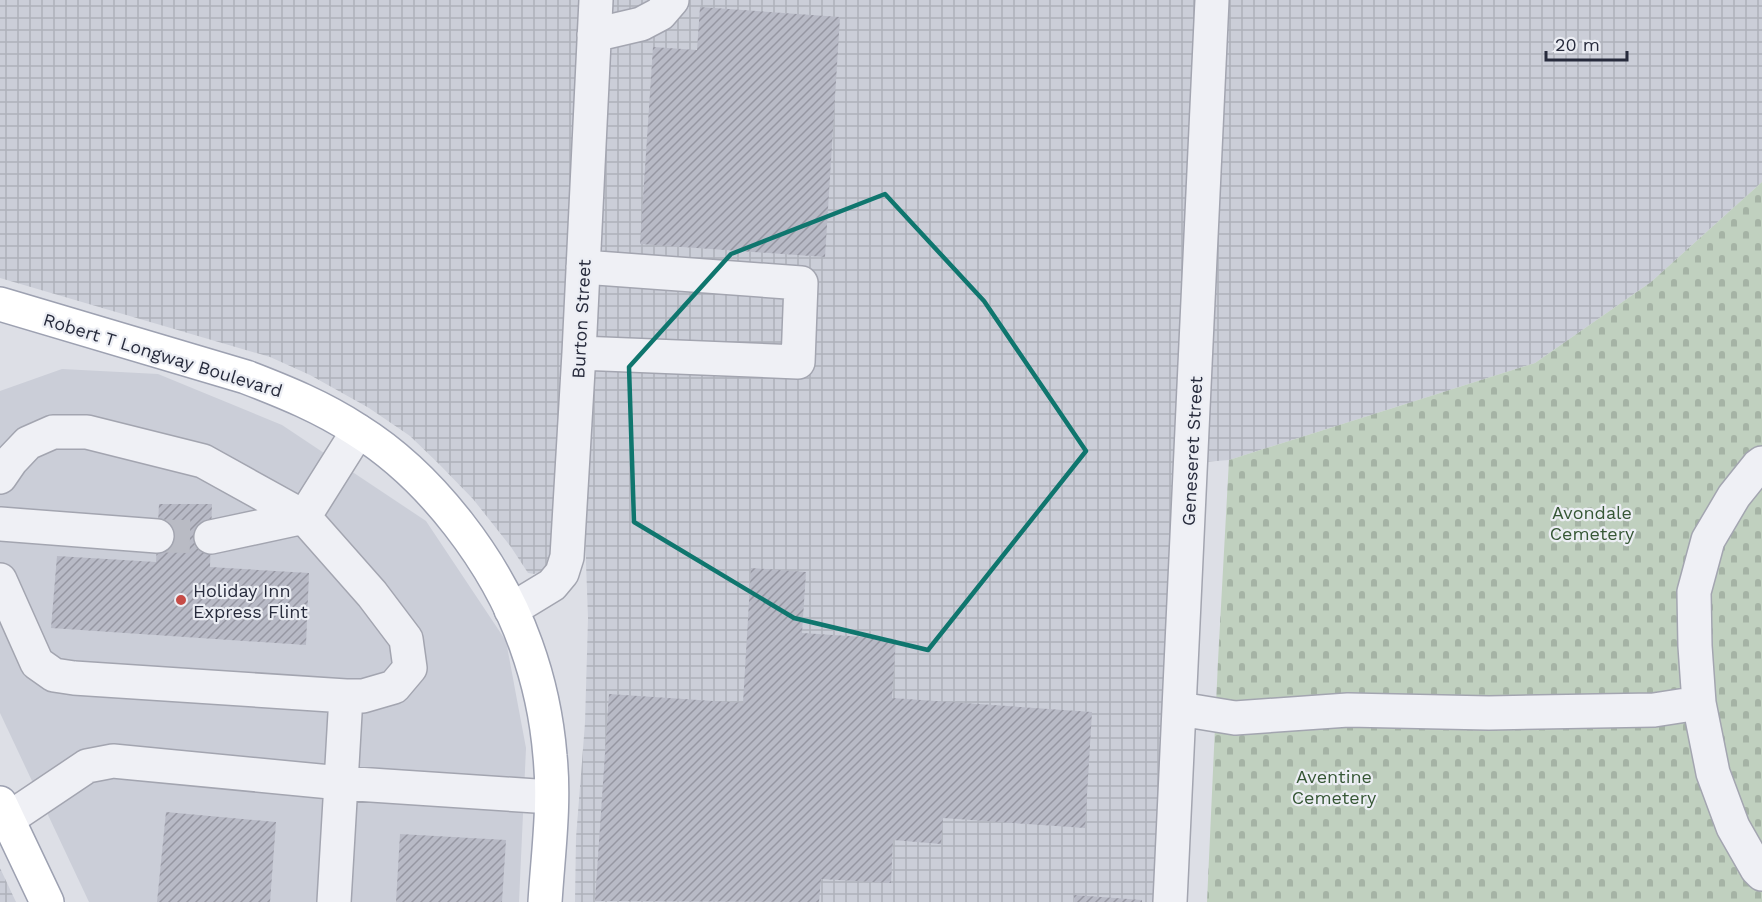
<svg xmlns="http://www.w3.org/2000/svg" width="1762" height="902" font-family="'Work Sans',sans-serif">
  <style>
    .built { fill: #cbced8 }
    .industrial { fill: url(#industrial-grid) }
    .cemetery { fill: url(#cemetery-stones) }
    .building { fill: url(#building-hatch) }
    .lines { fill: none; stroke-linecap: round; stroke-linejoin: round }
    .minor-tunnel { stroke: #b9bbc4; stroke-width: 33; stroke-dasharray: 33 16; stroke-linecap: butt }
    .minor-casing { stroke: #a3a5b0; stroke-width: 36 }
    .major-casing { stroke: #9da1b1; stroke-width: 36 }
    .minor { stroke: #eff0f5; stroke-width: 33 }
    .major { stroke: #fff; stroke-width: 33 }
    .marked { fill: none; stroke: #0f766e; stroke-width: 4.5; stroke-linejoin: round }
    .poi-dot { fill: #c64c47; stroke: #eceef4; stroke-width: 2 }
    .labels { text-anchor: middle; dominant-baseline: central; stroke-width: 4.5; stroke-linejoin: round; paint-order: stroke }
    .street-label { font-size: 18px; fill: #272b3c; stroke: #eceef4 }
    .park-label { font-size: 18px; fill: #365735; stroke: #eceef4 }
    .poi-label { font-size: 18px; fill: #272b3c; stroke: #eceef4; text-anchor: start }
  </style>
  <defs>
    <pattern id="industrial-grid" width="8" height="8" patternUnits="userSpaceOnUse" patternTransform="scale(1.5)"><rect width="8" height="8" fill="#cbced8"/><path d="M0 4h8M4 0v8" fill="none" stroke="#aeb1ba"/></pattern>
    <pattern id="cemetery-stones" width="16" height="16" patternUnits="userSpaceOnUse" patternTransform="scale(1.5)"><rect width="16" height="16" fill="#c0d0bf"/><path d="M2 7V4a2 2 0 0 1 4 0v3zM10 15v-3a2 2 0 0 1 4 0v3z" fill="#a5b3a5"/></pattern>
    <pattern id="building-hatch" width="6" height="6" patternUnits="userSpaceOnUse" patternTransform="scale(1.5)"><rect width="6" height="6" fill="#b8bac6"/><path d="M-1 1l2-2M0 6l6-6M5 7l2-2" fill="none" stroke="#9697a2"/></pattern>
  </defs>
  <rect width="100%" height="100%" fill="#dddfe6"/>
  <path class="built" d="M 62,369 L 158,374 L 282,425 L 426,521 L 506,641 L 526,748 L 519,902 L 89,902 L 0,713 L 0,391 Z"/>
  <path class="industrial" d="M 0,0 L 1762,0 L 1762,182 L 1651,282 L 1535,363 L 1229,460 L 1178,464 L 1157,902 L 575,902 L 576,838 L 585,723 L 588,618 L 584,506 L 549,565 L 539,572 L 534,574 L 528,573 L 511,547 L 473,499 L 439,464 L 410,436 L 369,408 L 310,375 L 270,357 L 0,278 Z
    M 0,868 L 16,902 L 0,902 Z"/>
  <path class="cemetery" d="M 1762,182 L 1762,902 L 1207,902 L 1218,661 L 1229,460 L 1535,363 L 1651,282 Z"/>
  <path class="building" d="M 700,7 L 840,17 L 825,257 L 640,244 L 653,47 L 697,50 Z
    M 159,504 L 212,504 L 210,567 L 309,573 L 306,645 L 51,628 L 57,556 L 156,562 Z
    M 751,568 L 806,572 L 802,633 L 896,639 L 892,698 L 1092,712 L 1085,828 L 943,818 L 941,844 L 893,840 L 891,883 L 821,879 L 819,902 L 595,901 L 609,694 L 743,703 Z
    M 166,812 L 276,822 L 270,902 L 157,902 Z
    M 400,834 L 506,840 L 502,902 L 396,902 Z
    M 1074,895 L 1142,900 L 1142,902 L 1074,902 Z"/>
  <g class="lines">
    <path class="minor-tunnel" d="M 157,536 L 211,537"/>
    <defs>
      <path id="minor" d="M 594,35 L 641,24 L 660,14 L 672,0
        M 579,353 L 798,362 L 801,283 L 583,267
        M 358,431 L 304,517 L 372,594 L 406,639 L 410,668 L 394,687 L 363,696 L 346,696 L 341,783 L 551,797
        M 1762,463 L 1758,466 L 1734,496 L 1708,540 L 1694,592 L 1695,646 L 1699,703 L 1713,773 L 1733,827 L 1757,869 L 1762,874
        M 0,477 L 11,461 L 28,443 L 53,432 L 87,432 L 203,461 L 304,517
        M 0,524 L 157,536
        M 211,537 L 304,517
        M 0,580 L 37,663 L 54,675 L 74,678 L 346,696
        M 511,610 L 552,585 L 562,573 L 567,557 L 579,353 L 596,0
        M 1180,709 L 1235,718 L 1348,710 L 1489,713 L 1654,710 L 1699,703
        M 8,819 L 87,766 L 113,761 L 341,783 L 334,902
        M 1170,902 L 1212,0"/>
      <path id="major" d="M 0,304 L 246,377 C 285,392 322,407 357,430 C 431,476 497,563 526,645 C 539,681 547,719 550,756 C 555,804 548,854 545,902
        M 0,803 L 47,902"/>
    </defs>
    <use href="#minor" class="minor-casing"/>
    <use href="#major" class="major-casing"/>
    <use href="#minor" class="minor"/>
    <use href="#major" class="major"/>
  </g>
  <path class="marked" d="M 885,194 L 984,301 L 1086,451 L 928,650 L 794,618 L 634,522 L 629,367 L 731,254 Z"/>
  <circle class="poi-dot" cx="181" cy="600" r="6"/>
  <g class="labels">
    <g class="street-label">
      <text transform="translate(581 319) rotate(-87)">Burton Street</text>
      <text transform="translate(163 355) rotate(17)">Robert T Longway Boulevard</text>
      <text transform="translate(1192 451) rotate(-87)">Geneseret Street</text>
    </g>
    <g class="park-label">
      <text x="1592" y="512">Avondale<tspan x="1592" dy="21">Cemetery</tspan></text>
      <text x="1334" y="776">Aventine<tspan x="1334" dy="21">Cemetery</tspan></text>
    </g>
    <g class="poi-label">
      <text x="193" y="590">Holiday Inn<tspan x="193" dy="21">Express Flint</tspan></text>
    </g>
  </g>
  <path d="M1546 51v9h81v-9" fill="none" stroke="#272b3c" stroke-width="3"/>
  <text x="1555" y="51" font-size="18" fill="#272b3c" stroke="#eceef4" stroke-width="4.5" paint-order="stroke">20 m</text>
</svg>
